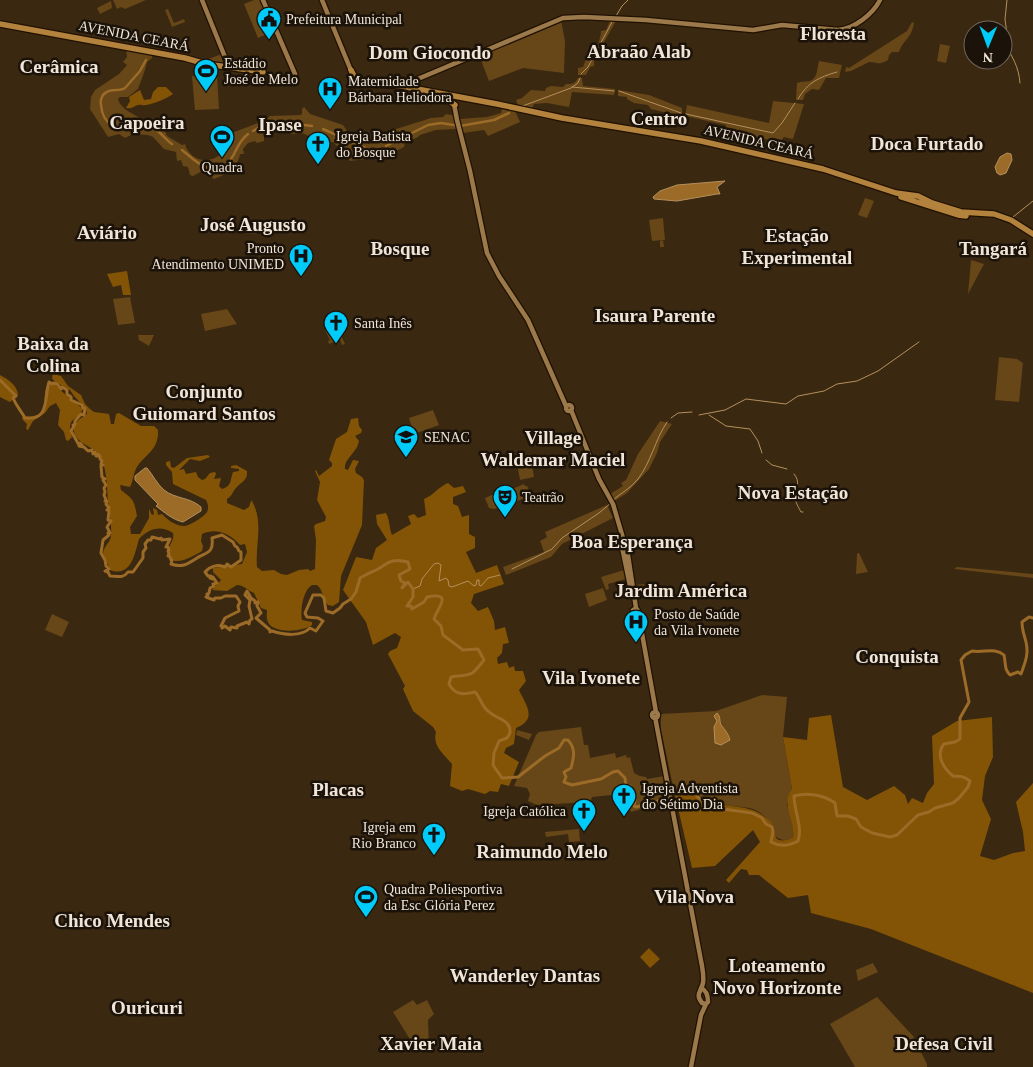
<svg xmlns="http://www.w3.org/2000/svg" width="1033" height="1067" font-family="'Times New Roman',serif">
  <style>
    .green { fill: #674618 }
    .forest { fill: #835405 }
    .water { fill: #9b6b27; stroke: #b5905c }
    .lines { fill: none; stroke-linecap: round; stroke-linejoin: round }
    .stream { stroke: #b5905c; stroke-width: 1 }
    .canal { stroke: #9b6b27; stroke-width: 2.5 }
    .river { stroke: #9b6b27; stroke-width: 3 }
    .secondary-casing { stroke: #211100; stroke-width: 7 }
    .primary-casing { stroke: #211100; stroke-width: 8 }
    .secondary { stroke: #9b794a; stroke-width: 4.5 }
    .primary { stroke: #b3823d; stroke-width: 5.5 }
    .labels { text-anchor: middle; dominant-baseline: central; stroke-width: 5; stroke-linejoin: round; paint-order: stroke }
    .poi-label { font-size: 14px; fill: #f1e5d8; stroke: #1b1309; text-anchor: start }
    .street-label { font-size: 14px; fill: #f1e5d8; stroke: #1b1309 }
    .district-label { font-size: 19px; font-weight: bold; fill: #f1e5d8; stroke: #1b1309 }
  </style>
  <rect width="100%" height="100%" fill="#3a2811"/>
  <path class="green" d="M 113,0 L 146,0 L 125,9 L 121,7 L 117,9 Z
    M 254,0 L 261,0 L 274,31 L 258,38 L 244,4 Z
    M 111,1 L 112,8 L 100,14 L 97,8 Z
    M 168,9 L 174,23 L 184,19 L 185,22 L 172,27 L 165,10 Z
    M 561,20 L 565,41 L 564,73 L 523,68 L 489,81 L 479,55 Z
    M 610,21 L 616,21 L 594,60 L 594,66 L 590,67 L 586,75 L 578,75 L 578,68 L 583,67 L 586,59 L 589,59 C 595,51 601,40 601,31 L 606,30 Z
    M 912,22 L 914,23 C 911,40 904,38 899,52 L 892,52 L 889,55 L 888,60 C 878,66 878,62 869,62 L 851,71 L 845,72 L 846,67 L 849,68 L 852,66 L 907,31 Z
    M 940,44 L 950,46 L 946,63 L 937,61 Z
    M 126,47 L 152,53 L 152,58 L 147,62 C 145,72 141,80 138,89 L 128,97 L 120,97 L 118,99 C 121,110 135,114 143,120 L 157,118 L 161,122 L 167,136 L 182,145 L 185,144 C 188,156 200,163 212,159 C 216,158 219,155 223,154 L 222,146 L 225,145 L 227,142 L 230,141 L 229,134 L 263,121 L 270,116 L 300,115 L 302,114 L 302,109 L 304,107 L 310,114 L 343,125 L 352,138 L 358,141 L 365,140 L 368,144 L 380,142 L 393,130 L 431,118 L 443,117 L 446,114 L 457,116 L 459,119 L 487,117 L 501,113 L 502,108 L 515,111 L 520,122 L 488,136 L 484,130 L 463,133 L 456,129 L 436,130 L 420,135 L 418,137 L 405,143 L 404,147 L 398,150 L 385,153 L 380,157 L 350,161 L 347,156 L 342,155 L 340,149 L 333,142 L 327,143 L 325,139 L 312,139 L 307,135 L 302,133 L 291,134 L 289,131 L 272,132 L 264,135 L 264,141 L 257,143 L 255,141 L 248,143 L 243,149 L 244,154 L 240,154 C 238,168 225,175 214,179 L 208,173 L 202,171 L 193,176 L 190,175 L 188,167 L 183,166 L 181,160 L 177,161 L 176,152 L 164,149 L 153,137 L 148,135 L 133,134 L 125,138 L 119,134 L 108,137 L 90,109 L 91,97 L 95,90 L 119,74 L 127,65 L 123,62 L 127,57 Z
    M 222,54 L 226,65 L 203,61 Z
    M 819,61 L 842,65 L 839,78 L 826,78 L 819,90 L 812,89 L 805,94 L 803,100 L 796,100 L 797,83 C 801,81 806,82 810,81 C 818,78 817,68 819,61 Z
    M 217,74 L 219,109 L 195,110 L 192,76 Z
    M 578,78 L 582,78 L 583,86 L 615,89 L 614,95 L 572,92 L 569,107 L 547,103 L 534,104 L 532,109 L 519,108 L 516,100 L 522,98 L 531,90 L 545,91 L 546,88 L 551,86 L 563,87 L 566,84 C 572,84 575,84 578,78 Z
    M 618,90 L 649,95 L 682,108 L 682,122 L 668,119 L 667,113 L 651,109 L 648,105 L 634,103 L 627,99 L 627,97 L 618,96 Z
    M 773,101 L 804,104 L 793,139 L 784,137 L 780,142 L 752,136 L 749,139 L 737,139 L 726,134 L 726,125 L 685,116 L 687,105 L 769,123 Z
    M 865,198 L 874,201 L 867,218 L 858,215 Z
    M 663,218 L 665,240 L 663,240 L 664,247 L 660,247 L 660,241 L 663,240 L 652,241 L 649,220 Z
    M 246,223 L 254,223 L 257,234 L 246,234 Z
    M 971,260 L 984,264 L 968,294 Z
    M 130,297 L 135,323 L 118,325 L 113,299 Z
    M 227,309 L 237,324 L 205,331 L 201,314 Z
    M 336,325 L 345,344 L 342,345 L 340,339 L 329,344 L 328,341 L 330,340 L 325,330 Z
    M 138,335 L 154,335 L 149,346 L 139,340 Z
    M 999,357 L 1017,359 L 1023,363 L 1019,402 L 995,400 Z
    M 433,410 L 439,425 L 414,434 L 409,418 Z
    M 660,421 L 672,424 L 660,442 L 657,453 L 649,469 L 627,493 L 613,502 L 610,494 L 623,486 L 621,483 L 626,480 L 638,454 Z
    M 530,454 L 534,477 L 520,480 L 516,458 Z
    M 524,484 L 525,486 L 527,486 L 530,493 L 528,494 L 529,496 L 515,502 L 510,490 Z
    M 508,488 L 514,504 L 494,509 L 489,508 L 485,498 Z
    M 607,505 L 613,518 L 562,544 L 551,557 L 506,575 L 503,567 L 544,552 L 540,541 L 547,537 L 545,532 Z
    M 858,553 L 859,553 L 868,572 L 856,574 L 857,554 Z
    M 957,567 L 1033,574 L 1033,578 L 954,569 Z
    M 624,570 L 626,579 L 608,584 L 609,589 L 606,590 L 601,577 Z
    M 644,584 L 646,595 L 637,597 L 635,585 Z
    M 603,588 L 607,600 L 589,607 L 585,594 Z
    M 52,614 L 69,622 L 62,637 L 45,630 Z
    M 762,695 L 787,697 L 783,737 L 792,789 L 787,805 L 793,822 L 794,831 L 793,838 C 785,841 781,841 774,835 C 775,824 763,813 753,809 C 743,806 725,807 714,803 C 693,797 699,787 674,791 L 661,730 L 661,714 L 716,711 Z
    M 581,727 L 584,745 L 588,745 L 590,758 L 615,753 L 616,758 L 626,755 L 627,758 L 630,757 L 634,773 L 640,776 L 646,777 L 647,779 L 665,776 L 669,801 L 631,812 L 629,807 L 623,808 L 621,794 L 592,797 L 590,802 L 537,805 L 528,801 L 530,794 L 527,788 L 514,786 L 536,735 L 539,732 Z
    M 517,730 L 532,734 L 529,740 L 516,735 Z
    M 579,829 L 580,841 L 569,842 L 568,834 L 546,837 L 545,832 Z
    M 873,963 L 878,972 L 858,981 L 856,970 Z
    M 877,997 L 913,1036 L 927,1064 L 927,1067 L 855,1067 L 830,1024 Z
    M 413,1000 L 417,1005 L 427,1000 L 434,1014 L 428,1020 L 429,1045 L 420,1045 L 416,1049 L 393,1012 Z"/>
  <path class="forest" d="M 158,87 L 166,87 L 173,94 C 168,98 153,104 146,105 C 140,106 144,104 138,105 C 132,107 132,109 126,108 L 130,101 L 129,97 L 140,90 L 144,100 L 151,99 L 153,92 Z
    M 127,271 L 131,295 L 123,295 L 121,285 L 113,287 L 107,274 Z
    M 53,374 L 61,376 L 68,386 L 81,395 L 85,404 L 90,409 L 94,412 L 109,414 L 111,424 L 114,424 L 116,414 L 119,413 L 141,426 L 154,426 L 158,430 C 159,448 148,453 139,464 C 133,471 134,480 130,487 L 120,485 L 121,490 C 134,500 134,500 137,516 L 130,527 L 131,534 L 140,534 L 149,518 L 149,509 L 152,515 L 154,514 L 153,508 L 157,510 L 158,515 L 162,514 C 168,520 174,525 183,526 C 188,527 204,517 207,512 C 209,508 208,504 206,500 L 173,484 L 172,472 L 166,465 L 166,462 L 170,461 L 171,467 L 174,468 L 187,458 L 208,455 L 210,457 L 200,461 L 190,459 L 179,470 L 184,469 L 186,474 L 196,472 L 198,477 L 202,480 L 205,479 L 210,473 L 215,472 L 216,474 L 214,479 L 221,478 L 219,486 L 222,489 C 232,486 230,480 233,472 L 239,471 L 239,469 L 231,468 L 231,466 L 236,465 L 247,471 C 248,481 241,482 235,489 C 232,493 232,496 227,499 L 227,503 L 244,510 L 249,507 L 251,501 L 252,501 C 264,523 255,544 257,567 L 262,571 L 274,570 L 281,574 L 287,575 L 299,570 L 308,569 L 310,571 L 315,569 L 316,540 L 314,526 L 316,524 L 325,521 L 326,517 L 317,500 L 320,482 L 315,471 L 316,470 L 319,476 L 332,466 L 332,463 L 329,460 L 336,439 L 347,432 L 351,419 L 358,418 L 359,426 L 362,430 L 361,433 L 355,436 L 359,441 C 357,453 344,458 345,469 L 348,470 L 353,460 L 359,461 L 355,469 L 356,473 L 362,477 L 364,480 L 362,525 L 341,576 L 339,602 L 333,606 L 328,605 C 322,599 324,591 317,585 L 312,585 C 303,590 300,610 302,620 L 312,622 L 312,625 C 303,632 273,634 268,622 C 266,618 267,613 267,610 L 261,608 L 254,593 C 248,591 244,585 237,585 L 227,591 L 212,590 L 221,580 L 213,572 L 213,568 L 242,564 L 247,552 L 245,544 L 240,545 C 231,534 216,527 202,534 L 201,541 L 203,546 L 202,551 C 195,555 170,571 168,552 C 168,545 175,541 173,533 C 161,525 149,528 139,539 C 135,552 132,578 110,570 L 103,553 C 104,546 110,543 111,536 C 112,524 109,513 108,501 C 107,489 107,465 99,455 C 93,446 77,444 74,432 C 72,423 81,418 87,414 L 86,409 L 74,396 L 70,390 L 55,382 L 52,378 Z
    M 0,375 C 9,380 17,385 18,395 L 10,402 L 0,397 Z
    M 50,382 L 53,382 L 60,390 L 83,409 C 76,422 66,417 72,437 L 68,441 L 66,440 L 64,432 L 58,425 L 60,410 L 56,403 L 50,406 L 45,413 L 33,421 L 28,430 L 26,429 L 27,424 L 22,419 L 23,416 C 57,420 37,392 50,382 Z
    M 448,483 L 454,488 L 463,486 L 466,492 L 453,497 L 453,504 L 458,506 L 462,517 L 469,515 L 469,534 L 475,537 L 475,548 L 466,552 L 476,573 L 497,565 L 504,584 L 474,594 L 471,603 L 478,611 L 488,607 L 494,621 L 495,630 L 505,627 L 509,643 L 503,644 L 502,653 L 497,658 L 498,664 L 507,662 L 509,668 L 514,666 L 515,671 L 523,671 L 526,681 L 519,690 C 526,705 538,719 516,728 L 514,744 L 506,748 L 504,753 L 519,762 L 509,786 L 501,784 L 498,792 L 490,791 L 485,794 L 468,789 L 462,791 L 450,786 L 452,764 C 444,754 432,746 436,732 L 433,727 L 413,711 L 403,689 L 405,686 L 388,654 L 390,651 L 397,648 L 401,637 L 395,633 L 373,645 L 366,622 L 343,590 L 356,557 L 372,560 L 376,548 L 387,540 L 377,524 L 376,515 L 386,513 C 390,520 389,528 392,535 L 411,524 L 408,516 L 414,514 L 418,518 L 426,515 L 424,499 C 434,495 438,487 448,483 Z
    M 831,715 L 843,787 L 867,800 L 894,786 L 905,795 L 908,804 L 912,798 L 923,803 L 927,793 L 934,784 L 932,736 L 957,721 L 992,717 L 993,757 L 985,776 L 982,800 L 991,819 L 980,856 L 994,860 L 1013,853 L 1025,851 L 1023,832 L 1016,802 L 1033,783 L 1033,993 L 871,929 L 811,913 L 808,895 L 788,898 L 759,875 L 749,875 L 747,870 L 741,869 L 729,883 L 726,880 L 760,842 L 753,830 L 715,866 L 692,868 L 674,791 C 699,787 689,794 705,801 C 722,808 748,804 762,815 C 764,816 769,820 771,822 C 778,833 770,846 793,838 C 796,820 780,805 792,789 L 783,737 L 807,740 L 809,718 Z
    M 649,948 L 660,959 L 650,968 L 640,957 Z"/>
  <path class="water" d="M 1007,153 L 1011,154 L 1012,160 L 1006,173 L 1000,175 L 997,173 L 995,167 L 1000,157 Z
    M 725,181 L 717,187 L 720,194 L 717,194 L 677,201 L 654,199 L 653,197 L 660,191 L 677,185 Z
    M 145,468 L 147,468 C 153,475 157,484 164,490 C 175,499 190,497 201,507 L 201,511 L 183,522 C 173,520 164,512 156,506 L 158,504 L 135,480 L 135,476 Z
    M 717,713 C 721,717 719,720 721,725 C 725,730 728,733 730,740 L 721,745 L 715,743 L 714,727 L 717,721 L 714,716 Z"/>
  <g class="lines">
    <path class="stream" d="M 1007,0 L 1005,19 L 1007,34
      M 616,16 L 622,6 L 628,0
      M 1004,43 C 1012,56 1019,67 1020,83
      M 581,74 L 588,67 L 612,22
      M 572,87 L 614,91
      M 619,91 L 681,113
      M 798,99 C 807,83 819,77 837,72
      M 520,107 L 571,88 L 578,83 L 580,78
      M 686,114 L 773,133 L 782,123 L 795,103
      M 1013,217 L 1033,201
      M 699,415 L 725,410 L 746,399 L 786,404 L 798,396 L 824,391 L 837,384 L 857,381 L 878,371 L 919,342
      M 709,415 L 726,426 L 750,429 L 758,441 L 762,453
      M 671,418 L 678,413 L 692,412
      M 766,460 L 772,465 L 787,469
      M 794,474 C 801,482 796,488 795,497 C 795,502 799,508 801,512 L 803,512
      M 613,500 C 621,493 631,488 638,479 C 651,462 655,440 667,422
      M 512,569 L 552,549 L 562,538 L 599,513 L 611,503
      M 413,589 L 420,586 L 422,579 L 434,564 L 438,563 L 441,565 L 439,581 L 446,578 L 448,580 L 449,586 L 452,587 L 468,581 L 474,586 L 476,585 L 477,580 L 479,580 L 479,585 L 481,586 L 488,578 L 500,575"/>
    <path class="canal" d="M 146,60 L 140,71 L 125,88 C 119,92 113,88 107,92 C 102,94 100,100 101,105 C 104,138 133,123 154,129 C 160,131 166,140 172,144
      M 280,122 L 312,126
      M 269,123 L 275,121
      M 323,129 L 370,150
      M 253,131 L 266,124
      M 386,146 L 428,125 L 441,123 L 460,126 L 494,120 L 509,113
      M 182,150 C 196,161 214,182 231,159 C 238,149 237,143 248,134
      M 375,150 L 380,148"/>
    <path class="river" d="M 0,380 L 16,396 L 13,398 C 17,407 21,411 25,418 C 50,421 44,398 49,382 L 52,384 L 53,383 L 57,384 L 61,389 L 62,387 L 67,390 L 67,394 L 71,397 L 71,400 L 82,405 L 83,408 L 85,408 L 84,415 L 81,414 L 75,421 L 75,424 L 73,425 L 74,426 L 71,431 L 79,445 L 80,443 L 82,445 L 79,446 L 84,447 L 88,451 L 92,450 L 93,454 L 95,452 L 96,456 L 98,454 L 97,456 L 100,456 L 100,459 L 102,461 L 101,464 L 103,465 L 101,466 L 102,477 L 105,479 L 103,480 L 106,485 L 104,488 L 105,492 L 104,495 L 106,500 L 105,501 L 107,501 L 106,504 L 109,508 L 107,510 L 109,511 L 108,520 L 111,521 L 107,527 L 110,533 L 108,533 L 109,535 L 103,540 L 101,553 L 105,560 L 106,566 L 109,569 L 105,571 L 108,572 L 110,576 C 117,576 123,579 128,572 L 133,572 L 143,558 L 143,552 L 146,548 L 145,544 L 148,540 L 151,540 L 152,537 L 160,539 L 161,538 L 162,540 L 170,539 L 166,547 L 168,547 L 169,550 L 168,551 L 169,554 L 168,556 L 170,557 L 171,560 L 172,560 L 171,564 C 182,568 188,564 197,558 C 206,552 214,554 212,538 L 222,535 L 233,542 L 235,546 L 237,547 L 239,551 L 241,552 L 241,560 L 231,567 L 227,564 L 225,567 C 218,564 210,566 205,572 L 208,576 L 211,576 L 210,578 L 213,579 L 213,577 L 217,583 L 213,584 L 214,586 L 210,588 L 209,593 L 207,594 L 208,595 L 206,597 L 214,600 L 215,598 L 221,598 L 225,596 L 236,596 L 240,602 L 238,606 L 239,611 L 225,618 L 221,626 L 224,627 L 222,628 L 225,626 L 230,630 L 231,627 L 237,628 L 237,626 L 247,622 L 249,624 L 250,620 L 252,619 L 249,606 L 250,600 L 245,595 L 247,591 L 251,598 L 255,601 L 255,603 L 258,602 L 257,606 L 261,613 L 256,618 L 270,630 L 270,632 L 272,631 C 284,635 301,637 310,628 L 316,631 L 323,621 L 318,618 L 307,617 L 305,613 L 313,595 L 321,595 L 324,598 L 326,611 L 333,613 L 340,608 L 343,604 L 351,599 L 356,592 L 360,578 C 366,574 372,572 378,569 C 389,562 393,558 408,562 L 410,569 L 399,575 L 401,581 L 405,583 L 402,588 L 408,582 L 413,589 L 413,597 L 407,606 L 411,606 L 412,609 L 424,602 L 427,597 C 455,591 436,610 434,619 L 441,626 L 443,635 L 463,650 L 478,649 L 484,660 C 470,678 472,674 451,677 L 449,684 C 455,695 463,695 475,692 C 480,697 481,704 486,709 C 495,720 511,718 510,733 L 507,738 L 499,741 L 494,753 L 493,765 L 502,778 L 518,777 L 545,756 L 559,748 L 564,740 L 568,740 C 576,749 574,757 571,768 L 564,772 L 566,777 L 564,782 L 572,785 L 601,779 L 613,772 L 618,771 L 625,778 L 626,787 L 630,786 L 635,800 L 634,806 L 636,807 L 665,799 L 681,790 L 686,790 L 693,792 L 703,802 L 714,806 L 723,809 L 752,813 L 762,818 L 766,824 L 772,827 L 773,832 L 771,842 C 780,847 789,846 798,841 C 803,827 794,811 794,796 C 807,792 824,795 835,803 L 837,816 L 848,816 L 856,819 L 861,827 L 872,833 L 890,837 L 897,835 L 918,815 L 929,812 L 935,808 L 953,803 L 959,798 L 968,787 L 970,781 C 964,776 960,776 953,776 C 944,769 935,755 944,744 L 955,742 L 960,739 L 960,718 L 969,702 L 961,660 L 965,655 L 972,651 C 984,653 995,647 1004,655 C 1006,664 1004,669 1010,675 L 1018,672 L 1021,674 C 1025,663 1029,654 1026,642 C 1024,634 1022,630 1022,622 L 1029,617 L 1033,618"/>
    <defs>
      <path id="secondary" d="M 202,0 L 229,67
        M 263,0 L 295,74
        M 322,0 L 352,73
        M 401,86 L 563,18 L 584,17 L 646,20 L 753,30 L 782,25 L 838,30 C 854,29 873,14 880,0
        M 454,104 L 457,120 L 470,171 L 487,253 L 499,276 L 528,320 L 566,406
        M566 408a3 3 0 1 1 6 0a3 3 0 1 1-6 0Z
        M 571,410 L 599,479 L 613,504 L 628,555 L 636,608
        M 621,542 L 630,586
        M 636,608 L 638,611 L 635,613 L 633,610 Z
        M 638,611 L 656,712
        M652 715a3 3 0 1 1 6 0a3 3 0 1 1-6 0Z
        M 655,717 L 702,966 C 703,972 704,978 703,983 C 701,992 695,994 702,1003 L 706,1004 L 708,1002 C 708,996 706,990 701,988
        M 691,1067 L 701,1015 L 706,1004"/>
      <path id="primary" d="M 0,24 L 185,58 L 206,64 L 263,72
        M 351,70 L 355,78 L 361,81
        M 353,81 L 401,86 L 497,104 L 562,118 L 701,141 L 823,169 L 896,193 L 918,196 L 932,203 L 961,212 L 994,214 L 1011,220 L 1033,234
        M 443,97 L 455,105
        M 901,197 L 958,215 L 966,216"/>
    </defs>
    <use href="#secondary" class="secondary-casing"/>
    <use href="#primary" class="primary-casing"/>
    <use href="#secondary" class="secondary"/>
    <use href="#primary" class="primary"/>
  </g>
  <defs>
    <symbol id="civic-pin" viewBox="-11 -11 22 30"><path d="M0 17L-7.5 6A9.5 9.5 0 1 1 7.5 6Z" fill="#00cbf9" stroke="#1b1309"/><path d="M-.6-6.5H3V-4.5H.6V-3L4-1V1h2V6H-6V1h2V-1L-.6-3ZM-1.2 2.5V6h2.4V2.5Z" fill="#111"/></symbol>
    <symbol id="stadium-pin" viewBox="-11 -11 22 30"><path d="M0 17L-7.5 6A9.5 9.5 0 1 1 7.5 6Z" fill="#00cbf9" stroke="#1b1309"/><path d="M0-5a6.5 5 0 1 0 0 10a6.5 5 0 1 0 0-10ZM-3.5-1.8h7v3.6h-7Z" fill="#111"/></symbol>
    <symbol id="hospital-pin" viewBox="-11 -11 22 30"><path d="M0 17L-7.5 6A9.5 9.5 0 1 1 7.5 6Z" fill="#00cbf9" stroke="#1b1309"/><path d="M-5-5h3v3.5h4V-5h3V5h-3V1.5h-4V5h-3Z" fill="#111"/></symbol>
    <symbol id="church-pin" viewBox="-11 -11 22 30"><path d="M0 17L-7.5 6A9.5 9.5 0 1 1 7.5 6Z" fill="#00cbf9" stroke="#1b1309"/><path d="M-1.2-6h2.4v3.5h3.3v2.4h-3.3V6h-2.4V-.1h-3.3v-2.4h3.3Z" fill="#111"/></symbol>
    <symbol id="university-pin" viewBox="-11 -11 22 30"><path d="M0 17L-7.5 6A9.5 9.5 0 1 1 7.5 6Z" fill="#00cbf9" stroke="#1b1309"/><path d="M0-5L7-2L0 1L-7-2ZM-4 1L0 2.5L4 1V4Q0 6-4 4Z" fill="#111"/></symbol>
    <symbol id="theatre-pin" viewBox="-11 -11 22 30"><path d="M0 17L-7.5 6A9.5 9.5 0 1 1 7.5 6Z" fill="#00cbf9" stroke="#1b1309"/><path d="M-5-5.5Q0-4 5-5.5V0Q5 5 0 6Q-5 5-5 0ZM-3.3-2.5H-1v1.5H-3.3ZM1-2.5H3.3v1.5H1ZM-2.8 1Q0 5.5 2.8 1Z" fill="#111"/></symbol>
  </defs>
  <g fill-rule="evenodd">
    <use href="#civic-pin" x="255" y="5" width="28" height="38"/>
    <use href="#stadium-pin" x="192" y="57" width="28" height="38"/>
    <use href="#hospital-pin" x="316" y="75" width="28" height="38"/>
    <use href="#stadium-pin" x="208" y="123" width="28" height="38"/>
    <use href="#church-pin" x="304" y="130" width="28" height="38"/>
    <use href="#hospital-pin" x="287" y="242" width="28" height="38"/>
    <use href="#church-pin" x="322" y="309" width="28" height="38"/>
    <use href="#university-pin" x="392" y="423" width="28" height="38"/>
    <use href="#theatre-pin" x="491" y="483" width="28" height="38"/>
    <use href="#hospital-pin" x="622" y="608" width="28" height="38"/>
    <use href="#church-pin" x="610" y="782" width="28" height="38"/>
    <use href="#church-pin" x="570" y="797" width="28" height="38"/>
    <use href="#church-pin" x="420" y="821" width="28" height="38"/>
    <use href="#stadium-pin" x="352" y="883" width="28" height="38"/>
  </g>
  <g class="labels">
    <g class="poi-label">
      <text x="286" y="19">Prefeitura Municipal</text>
      <text x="224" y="63">Estádio<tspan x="224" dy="16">José de Melo</tspan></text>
      <text x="348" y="81">Maternidade<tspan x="348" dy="16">Bárbara Heliodora</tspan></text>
      <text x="336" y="136">Igreja Batista<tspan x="336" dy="16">do Bosque</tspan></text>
      <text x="222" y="167" text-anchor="middle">Quadra</text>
      <text x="284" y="248" text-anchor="end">Pronto<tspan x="284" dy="16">Atendimento UNIMED</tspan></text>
      <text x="354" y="323">Santa Inês</text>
      <text x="424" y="437">SENAC</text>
      <text x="522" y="497">Teatrão</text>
      <text x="654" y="614">Posto de Saúde<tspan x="654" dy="16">da Vila Ivonete</tspan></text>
      <text x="642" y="788">Igreja Adventista<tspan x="642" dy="16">do Sétimo Dia</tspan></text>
      <text x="566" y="811" text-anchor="end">Igreja Católica</text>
      <text x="416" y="827" text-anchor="end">Igreja em<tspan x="416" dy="16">Rio Branco</tspan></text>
      <text x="384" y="889">Quadra Poliesportiva<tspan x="384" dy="16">da Esc Glória Perez</tspan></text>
    </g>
    <g class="street-label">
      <text transform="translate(134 36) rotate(11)">AVENIDA CEARÁ</text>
      <text transform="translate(759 142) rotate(13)">AVENIDA CEARÁ</text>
    </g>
    <g class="district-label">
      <text x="833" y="33">Floresta</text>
      <text x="639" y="51">Abraão Alab</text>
      <text x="430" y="52">Dom Giocondo</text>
      <text x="59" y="66">Cerâmica</text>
      <text x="659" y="118">Centro</text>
      <text x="147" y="122">Capoeira</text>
      <text x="280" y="124">Ipase</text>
      <text x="927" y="143">Doca Furtado</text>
      <text x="253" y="224">José Augusto</text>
      <text x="107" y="232">Aviário</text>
      <text x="797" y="235">Estação<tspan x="797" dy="22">Experimental</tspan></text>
      <text x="400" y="248">Bosque</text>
      <text x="993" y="248">Tangará</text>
      <text x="655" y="315">Isaura Parente</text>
      <text x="53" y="343">Baixa da<tspan x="53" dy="22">Colina</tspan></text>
      <text x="204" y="391">Conjunto<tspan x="204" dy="22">Guiomard Santos</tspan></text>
      <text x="553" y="437">Village<tspan x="553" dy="22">Waldemar Maciel</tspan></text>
      <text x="793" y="492">Nova Estação</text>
      <text x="632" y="541">Boa Esperança</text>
      <text x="681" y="590">Jardim América</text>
      <text x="897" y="656">Conquista</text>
      <text x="591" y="677">Vila Ivonete</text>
      <text x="338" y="789">Placas</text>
      <text x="542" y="851">Raimundo Melo</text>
      <text x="694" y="896">Vila Nova</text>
      <text x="112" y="920">Chico Mendes</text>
      <text x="777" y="965">Loteamento<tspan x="777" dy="22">Novo Horizonte</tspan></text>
      <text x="525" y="975">Wanderley Dantas</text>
      <text x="147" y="1007">Ouricuri</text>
      <text x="431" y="1043">Xavier Maia</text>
      <text x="944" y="1043">Defesa Civil</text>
    </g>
  </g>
  <g transform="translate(988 45) rotate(181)"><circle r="24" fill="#1b1309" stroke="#71675c"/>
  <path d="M0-4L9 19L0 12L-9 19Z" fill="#00cbf9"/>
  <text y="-8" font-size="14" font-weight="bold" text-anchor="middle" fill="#f1e5d8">N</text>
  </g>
</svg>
